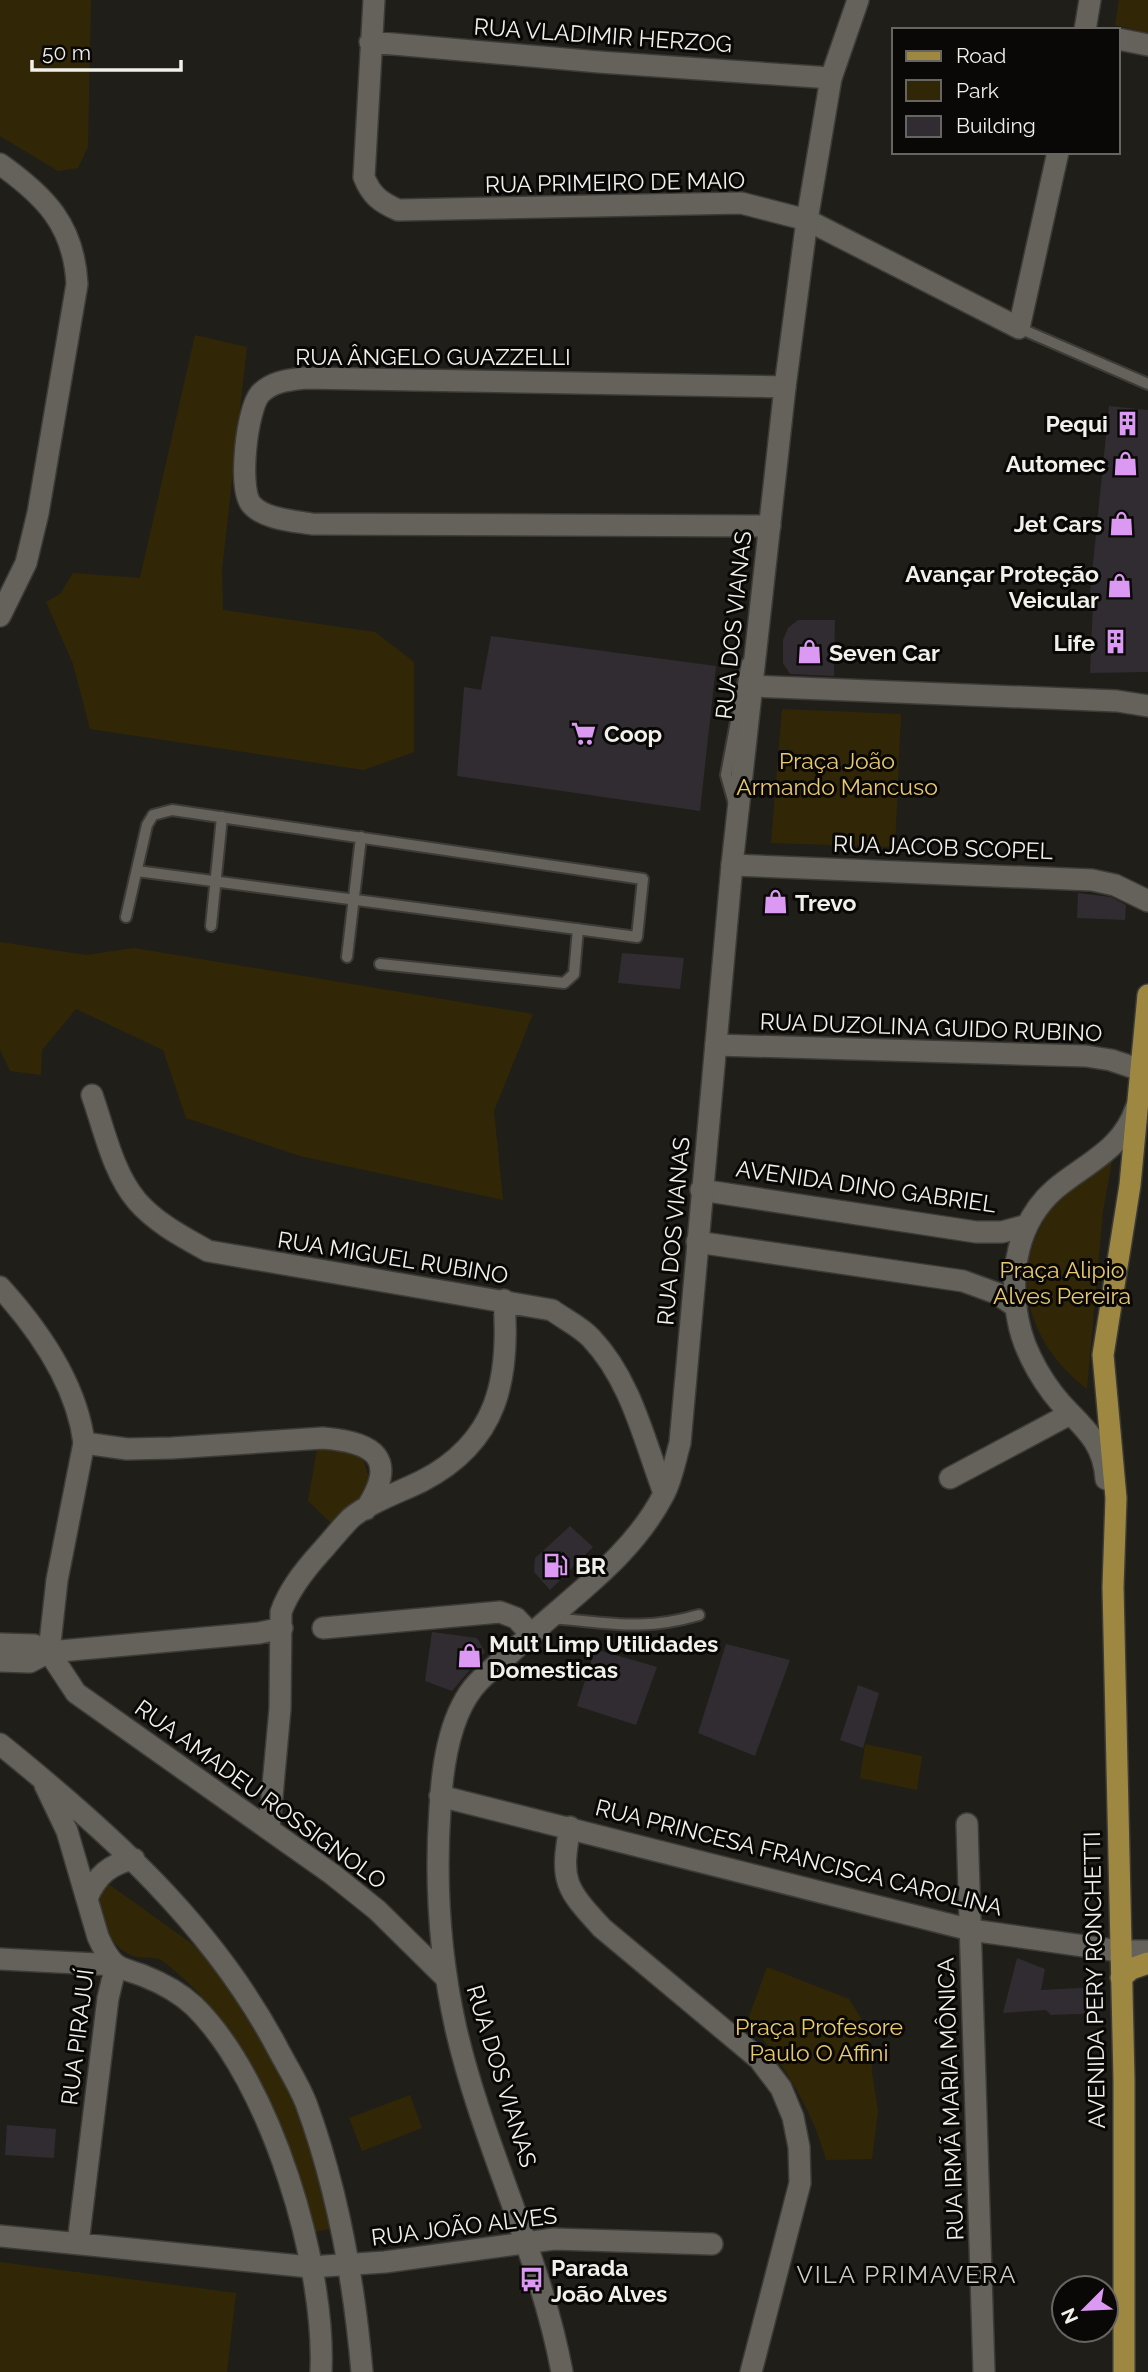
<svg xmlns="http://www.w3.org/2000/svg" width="1148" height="2372" font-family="Raleway,sans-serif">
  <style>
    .green { fill: #312707 }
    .building { fill: #302c32 }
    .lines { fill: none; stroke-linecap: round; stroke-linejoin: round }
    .lane-casing { stroke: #3d3b37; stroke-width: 14 }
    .street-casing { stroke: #3d3b37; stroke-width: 24 }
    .secondary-casing { stroke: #3d3b37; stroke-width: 24 }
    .primary-casing { stroke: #3d3b37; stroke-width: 24 }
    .lane { stroke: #64625b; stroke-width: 10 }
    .street { stroke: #64625b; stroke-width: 21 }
    .secondary { stroke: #64625b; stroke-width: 21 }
    .primary { stroke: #9e8841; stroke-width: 21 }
    .labels { text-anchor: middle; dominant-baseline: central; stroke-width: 6; stroke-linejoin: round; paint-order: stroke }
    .street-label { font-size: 23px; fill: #f1f0eb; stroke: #090806 }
    .poi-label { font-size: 23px; font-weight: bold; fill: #f1f0eb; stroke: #090806; text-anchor: start }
    .park-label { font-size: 23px; fill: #e9c96e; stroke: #090806 }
    .neighbourhood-label { font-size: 24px; letter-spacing: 2px; fill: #cfccc4; stroke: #090806 }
  </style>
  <rect width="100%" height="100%" fill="#201e18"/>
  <path class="green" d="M 0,0 L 91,0 L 88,147 L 78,168 L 58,171 L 0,136 Z
    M 1119,0 L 1148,0 L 1148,33 L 1115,25 Z
    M 195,335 L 247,347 L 222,570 L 223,610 L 375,632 L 414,662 L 414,752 L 364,770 L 90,729 L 73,664 L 46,602 L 60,594 L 73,573 L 140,578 Z
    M 782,709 L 901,714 L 895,847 L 771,843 Z
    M 0,942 L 86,955 L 134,948 L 533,1014 L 494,1111 L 503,1200 L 300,1156 L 186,1118 L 163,1050 L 76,1009 L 42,1050 L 41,1075 L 10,1071 L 0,1050 Z
    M 1112,1161 L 1103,1211 L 1087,1389 C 1030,1345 1007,1278 1047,1215 C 1052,1206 1057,1194 1064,1187 C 1076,1176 1098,1169 1112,1161 Z
    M 318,1443 L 360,1449 L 371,1484 L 337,1529 L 308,1501 Z
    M 865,1744 L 922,1756 L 917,1790 L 860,1778 Z
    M 110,1885 L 202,1951 L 254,2022 L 307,2127 L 337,2227 L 315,2232 C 284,2143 256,2045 184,1979 C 177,1973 167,1963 159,1959 C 151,1956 141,1959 133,1956 C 108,1947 96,1913 100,1889 Z
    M 767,1967 L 849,1999 L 870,2033 L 872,2073 L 878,2111 L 872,2159 L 826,2160 C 812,2106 781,2063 748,2019 Z
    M 410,2095 L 422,2128 L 362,2151 L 349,2118 Z
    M 0,2262 L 236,2293 L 227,2372 L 0,2372 Z"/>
  <path class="building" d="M 1109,406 L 1148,410 L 1148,672 L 1090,673 L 1093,603 L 1089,603 Z
    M 798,620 L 835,620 L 834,676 L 790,674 L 783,663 L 783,640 L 788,628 Z
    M 491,636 L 716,666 L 700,811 L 457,776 L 464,687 L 481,690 Z
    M 1078,893 L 1111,897 L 1126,905 L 1125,920 L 1077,918 Z
    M 622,953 L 684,958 L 680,989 L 618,983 Z
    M 570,1526 L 593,1547 L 550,1590 L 534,1572 L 535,1558 Z
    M 432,1632 L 477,1638 L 485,1652 L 452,1691 L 425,1681 Z
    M 726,1644 L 790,1660 L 755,1756 L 698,1733 Z
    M 595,1649 L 657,1667 L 636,1725 L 577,1706 Z
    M 858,1685 L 879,1693 L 863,1748 L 840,1740 Z
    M 1017,1958 L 1045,1969 L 1041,1990 L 1099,1987 L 1100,2013 L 1051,2015 L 1046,2010 L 1003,2013 Z
    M 7,2125 L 56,2129 L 54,2158 L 5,2155 Z"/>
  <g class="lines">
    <defs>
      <path id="lane" d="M 1019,328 L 1148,384
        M 735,807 L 726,775 L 747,663
        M 126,917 L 147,825 L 153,815 L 172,810 L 643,879 L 637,937 L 137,871
        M 211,926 L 222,817
        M 347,957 L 361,837
        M 380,964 L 564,983 L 574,974 L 578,929
        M 550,1618 C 607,1622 641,1632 699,1615"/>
      <path id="street" d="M 374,0 L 364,177 C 371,195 380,202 398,210 L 741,203 L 807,220 L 1019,328 L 1058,152
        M 1085,30 L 1090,0
        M 1118,39 L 1148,45
        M 370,42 L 599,62 L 831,78
        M 770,526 L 312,524 C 294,521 263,519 251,504 C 238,487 247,409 260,394 C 272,381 289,380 305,378 L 785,387
        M 752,686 L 1117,701 L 1148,706
        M 732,865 L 1092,880 L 1115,885 L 1148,901
        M 716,1045 L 1086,1056 L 1111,1060 L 1141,1070
        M 92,1095 C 104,1129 113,1173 137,1201 C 156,1223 183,1237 208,1251 L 552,1310 C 564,1319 581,1327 591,1338 C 631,1380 644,1440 664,1493
        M 701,1190 L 976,1232 L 1002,1232 L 1024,1226
        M 697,1242 L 963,1281 L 996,1293 L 1015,1306
        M 84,1443 L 127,1449 L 172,1448 L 323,1438 C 374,1442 399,1458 366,1509
        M 950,1478 L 1070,1414
        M 1106,1479 C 1104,1448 1090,1433 1069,1412 C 1046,1389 1024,1353 1018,1320 C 1009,1273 1017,1222 1055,1189 C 1086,1163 1122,1150 1136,1108
        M 323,1628 L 500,1612 L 516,1618 L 531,1634
        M 49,1652 L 259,1633 L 282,1628
        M 967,1824 L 984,2372
        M 570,1827 C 560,1881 565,1888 602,1928 L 759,2059 L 781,2088 L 793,2117 L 799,2147 L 800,2183 L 751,2372
        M 269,1829 L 280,1709 L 281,1612 C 289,1590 303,1572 319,1554 C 330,1542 340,1529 351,1518 C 370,1502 400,1492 422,1481 C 498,1442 510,1379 504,1300
        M 0,1959 L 116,1965 L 108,1998 L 78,2243
        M 0,2236 L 310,2267 L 385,2262 L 554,2239 L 712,2244"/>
      <path id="secondary" d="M 0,164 C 45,196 74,225 77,284 L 38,513 L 26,563 L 0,616
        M 0,1287 C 38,1329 77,1385 84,1443 L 57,1580 L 49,1652
        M 0,1644 L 34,1645 L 49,1652
        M 49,1652 L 76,1693 L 332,1874 L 377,1910 L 445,1977
        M 0,1661 L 30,1662 L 49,1652
        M 0,1744 C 109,1832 214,1926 279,2051 C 288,2068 299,2085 306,2103 C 338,2190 354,2280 362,2372
        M 45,1785 L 67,1831 L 98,1937 C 102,1946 107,1957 115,1964 C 122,1970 135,1972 144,1976 C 162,1983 181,1994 194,2006 C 271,2081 326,2266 321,2372
        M 440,1796 L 971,1930 L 1119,1951 L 1148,1951
        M 87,1898 C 97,1875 110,1864 134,1859
        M 562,2372 C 540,2254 483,2146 456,2029 C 440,1958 435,1882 440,1809 C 442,1770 448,1720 473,1688 C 485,1673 501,1662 515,1649 C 567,1599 630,1560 664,1494 C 672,1479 675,1460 680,1443 L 732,865 L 785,387 L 807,220 L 831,78 L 858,0"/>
      <path id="primary" d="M 1121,1978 L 1131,1969 L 1148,1963
        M 1124,2372 L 1124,2080 L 1113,1587 L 1116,1498 L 1103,1355 L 1130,1185 L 1148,995"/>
    </defs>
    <use href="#lane" class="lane-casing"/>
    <use href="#street" class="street-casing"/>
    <use href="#secondary" class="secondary-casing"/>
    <use href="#primary" class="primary-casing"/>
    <use href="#lane" class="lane"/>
    <use href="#street" class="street"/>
    <use href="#secondary" class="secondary"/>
    <use href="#primary" class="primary"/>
  </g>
  <defs>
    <symbol id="building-bare" viewBox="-9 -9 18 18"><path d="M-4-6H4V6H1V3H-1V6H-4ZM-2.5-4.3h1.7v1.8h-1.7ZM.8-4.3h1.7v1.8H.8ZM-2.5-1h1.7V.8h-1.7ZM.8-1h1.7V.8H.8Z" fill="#dc99f4" stroke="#090806" stroke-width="2.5" paint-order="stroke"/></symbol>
    <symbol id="shop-bare" viewBox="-9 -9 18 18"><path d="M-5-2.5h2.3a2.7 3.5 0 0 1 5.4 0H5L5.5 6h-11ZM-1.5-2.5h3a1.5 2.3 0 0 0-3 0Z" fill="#dc99f4" stroke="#090806" stroke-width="2.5" paint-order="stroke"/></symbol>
    <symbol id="supermarket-bare" viewBox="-9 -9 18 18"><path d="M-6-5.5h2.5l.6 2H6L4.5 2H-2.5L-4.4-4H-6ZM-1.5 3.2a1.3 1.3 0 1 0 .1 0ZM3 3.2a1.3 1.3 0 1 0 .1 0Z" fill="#dc99f4" stroke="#090806" stroke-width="2.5" paint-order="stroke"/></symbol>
    <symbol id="fuel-bare" viewBox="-9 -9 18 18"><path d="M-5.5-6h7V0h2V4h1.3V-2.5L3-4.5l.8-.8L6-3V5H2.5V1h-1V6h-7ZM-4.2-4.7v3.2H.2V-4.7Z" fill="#dc99f4" stroke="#090806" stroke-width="2.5" paint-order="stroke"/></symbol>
    <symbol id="bus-bare" viewBox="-9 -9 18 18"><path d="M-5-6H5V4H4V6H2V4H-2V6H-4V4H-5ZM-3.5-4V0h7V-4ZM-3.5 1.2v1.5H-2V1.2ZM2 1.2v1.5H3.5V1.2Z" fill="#dc99f4" stroke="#090806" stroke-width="2.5" paint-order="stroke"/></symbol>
  </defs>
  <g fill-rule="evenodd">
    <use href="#building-bare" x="1110" y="406" width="35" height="35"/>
    <use href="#shop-bare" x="1108" y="446" width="35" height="35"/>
    <use href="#shop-bare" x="1104" y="506" width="35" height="35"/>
    <use href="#shop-bare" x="1102" y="568" width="35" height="35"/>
    <use href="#building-bare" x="1098" y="624" width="35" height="35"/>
    <use href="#shop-bare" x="792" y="634" width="35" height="35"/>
    <use href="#supermarket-bare" x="566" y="716" width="35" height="35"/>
    <use href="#shop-bare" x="758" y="884" width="35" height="35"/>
    <use href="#fuel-bare" x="538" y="1548" width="35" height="35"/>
    <use href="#shop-bare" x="452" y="1638" width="35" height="35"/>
    <use href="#bus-bare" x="514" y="2262" width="35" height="35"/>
  </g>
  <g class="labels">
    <g class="street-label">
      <text transform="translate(603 35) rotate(4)">RUA VLADIMIR HERZOG</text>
      <text transform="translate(615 182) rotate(-1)">RUA PRIMEIRO DE MAIO</text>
      <text x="433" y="356">RUA ÂNGELO GUAZZELLI</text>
      <text transform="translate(733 625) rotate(-84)">RUA DOS VIANAS</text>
      <text transform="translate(943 847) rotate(2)">RUA JACOB SCOPEL</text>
      <text transform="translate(931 1027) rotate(2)">RUA DUZOLINA GUIDO RUBINO</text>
      <text transform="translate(866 1186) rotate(8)">AVENIDA DINO GABRIEL</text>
      <text transform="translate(673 1231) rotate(-85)">RUA DOS VIANAS</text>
      <text transform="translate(393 1257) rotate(9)">RUA MIGUEL RUBINO</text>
      <text transform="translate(261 1794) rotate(36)">RUA AMADEU ROSSIGNOLO</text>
      <text transform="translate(799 1857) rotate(14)">RUA PRINCESA FRANCISCA CAROLINA</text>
      <text transform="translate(1094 1980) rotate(-91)">AVENIDA PERY RONCHETTI</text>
      <text transform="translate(77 2037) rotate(-83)">RUA PIRAJUÍ</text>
      <text transform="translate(502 2076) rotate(73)">RUA DOS VIANAS</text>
      <text transform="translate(950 2099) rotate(-92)">RUA IRMÃ MARIA MÔNICA</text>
      <text transform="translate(464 2226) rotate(-7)">RUA JOÃO ALVES</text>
    </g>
    <g class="poi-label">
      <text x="1108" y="423" text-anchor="end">Pequi</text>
      <text x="1106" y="463" text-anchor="end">Automec</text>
      <text x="1102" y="523" text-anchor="end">Jet Cars</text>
      <text x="1099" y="573" text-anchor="end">Avançar Proteção<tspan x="1099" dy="26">Veicular</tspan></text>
      <text x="1095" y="642" text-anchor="end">Life</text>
      <text x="829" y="652">Seven Car</text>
      <text x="604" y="733">Coop</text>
      <text x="795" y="902">Trevo</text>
      <text x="575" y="1565">BR</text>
      <text x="489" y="1643">Mult Limp Utilidades<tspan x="489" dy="26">Domesticas</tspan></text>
      <text x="551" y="2267">Parada<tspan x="551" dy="26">João Alves</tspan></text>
    </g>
    <g class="park-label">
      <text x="837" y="760">Praça João<tspan x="837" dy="26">Armando Mancuso</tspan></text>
      <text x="1062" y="1269">Praça Alipio<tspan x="1062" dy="26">Alves Pereira</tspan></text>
      <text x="819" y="2026">Praça Profesore<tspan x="819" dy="26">Paulo O Affini</tspan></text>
    </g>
    <g class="neighbourhood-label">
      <text x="907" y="2274">VILA PRIMAVERA</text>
    </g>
  </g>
  <rect x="892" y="28" width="228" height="126" fill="#090806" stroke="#666562" stroke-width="2"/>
  <rect x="906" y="51" width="35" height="10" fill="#9e8841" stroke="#666562" stroke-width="2"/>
  <text x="956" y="63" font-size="21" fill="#f1f0eb">Road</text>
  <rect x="906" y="80" width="35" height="21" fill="#312707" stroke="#666562" stroke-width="2"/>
  <text x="956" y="98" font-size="21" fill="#f1f0eb">Park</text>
  <rect x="906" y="116" width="35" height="21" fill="#302c32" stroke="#666562" stroke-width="2"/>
  <text x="956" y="133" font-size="21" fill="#f1f0eb">Building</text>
  <g transform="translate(1085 2309) rotate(246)"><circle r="33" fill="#090806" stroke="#666562" stroke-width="2"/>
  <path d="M0-5L12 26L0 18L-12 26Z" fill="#dc99f4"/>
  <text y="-10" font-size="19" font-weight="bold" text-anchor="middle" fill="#f1f0eb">N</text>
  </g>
  <path d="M32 60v10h149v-10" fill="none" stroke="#f1f0eb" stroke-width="3.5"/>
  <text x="42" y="60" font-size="21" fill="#f1f0eb" stroke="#090806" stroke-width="5" paint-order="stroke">50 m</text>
</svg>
